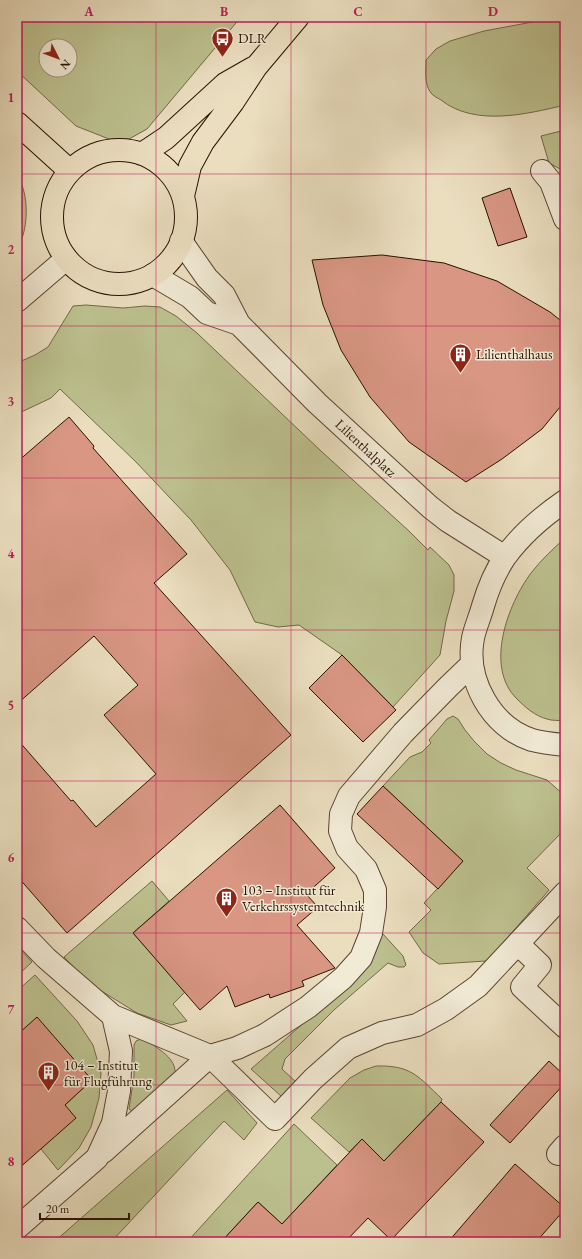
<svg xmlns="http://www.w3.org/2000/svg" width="582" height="1259" font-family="'EB Garamond',serif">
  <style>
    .green { fill: #bcc08e; stroke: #736847; fill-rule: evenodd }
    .building { fill: #d89683; stroke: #2a1100 }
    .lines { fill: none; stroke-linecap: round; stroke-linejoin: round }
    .minor-casing { stroke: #5a4430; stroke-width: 24 }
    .major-casing { stroke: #2a1100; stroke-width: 24 }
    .minor { stroke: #f1ead5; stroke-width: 22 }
    .major { stroke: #eadebf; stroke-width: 22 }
    .grid { fill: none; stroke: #c2185b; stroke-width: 1; stroke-opacity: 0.55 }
    .labels { text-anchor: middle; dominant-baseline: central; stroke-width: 3; stroke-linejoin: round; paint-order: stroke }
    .poi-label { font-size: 14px; fill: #2a1100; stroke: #f1ead5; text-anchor: start }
    .street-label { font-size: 14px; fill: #2a1100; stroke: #f1ead5 }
    .neatline { fill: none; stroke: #c2185b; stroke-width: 1.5 }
    .grid-label { font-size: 13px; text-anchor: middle; font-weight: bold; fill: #c2185b }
  </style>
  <rect width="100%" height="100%" fill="#eadebf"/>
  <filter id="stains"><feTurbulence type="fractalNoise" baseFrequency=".005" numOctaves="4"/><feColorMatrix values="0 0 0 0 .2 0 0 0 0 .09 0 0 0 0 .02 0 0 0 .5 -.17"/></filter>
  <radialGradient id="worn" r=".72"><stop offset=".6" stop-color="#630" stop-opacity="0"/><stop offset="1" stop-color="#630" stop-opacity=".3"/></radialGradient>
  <path class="green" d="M 17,17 L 241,17 L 147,129 L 129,139 L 114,141 L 76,126 L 17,71 ZM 46,46 L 70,46 L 70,70 L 46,70 Z
    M 565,17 L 565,105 C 527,114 475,127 441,100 C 438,98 433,96 431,93 C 424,84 426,71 426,60 L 436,49 L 450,41 L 484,31 L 554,18 Z
    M 565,130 L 565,178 L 562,170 L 549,163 L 541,136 Z
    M 17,177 C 28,190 28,219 23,235 C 22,239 19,242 17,246 Z
    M 86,305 L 123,308 L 145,306 L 160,307 L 176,316 L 197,333 L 321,451 L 409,531 L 428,550 L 430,547 L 449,565 L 454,575 L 454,591 L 446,621 L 440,655 L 393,707 L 342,655 L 299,625 L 278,627 L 255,622 L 230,570 L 191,520 L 135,461 L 60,389 L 51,398 L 17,414 L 17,363 L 35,355 L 48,347 L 73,306 Z
    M 565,538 L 565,721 C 559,720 552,721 547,719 C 535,716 525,707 517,699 C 484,667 508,604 531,573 C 541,560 553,549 565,538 Z
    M 453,716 L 458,719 L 465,730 L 474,741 L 487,754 L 501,763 L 516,770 L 547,780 L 565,796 L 565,829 L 527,868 L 549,890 L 495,952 L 486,961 L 439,964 L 423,953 L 409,932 L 431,910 L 424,903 L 463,861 L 383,786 L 410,757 L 422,752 L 431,743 L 429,740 L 447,719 Z
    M 152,881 L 169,901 L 133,933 L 185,992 L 173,1004 L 187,1021 L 171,1025 L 137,1013 L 95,987 L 78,972 L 64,957 Z
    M 383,934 L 403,956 L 406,965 L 404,967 L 398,967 L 388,963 L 334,1010 L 285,1059 L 282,1069 L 296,1082 L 282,1097 L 251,1069 L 360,974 C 371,960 378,953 380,935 Z
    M 17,946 L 32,962 L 17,976 Z
    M 35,975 L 77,1021 L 93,1045 L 101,1073 L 99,1098 L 91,1127 L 79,1148 L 58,1170 L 41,1149 L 65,1105 L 92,1080 L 37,1018 L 17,1035 L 17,991 Z
    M 141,1039 L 146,1040 C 158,1049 177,1058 175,1075 L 136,1110 L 132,1111 L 129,1109 L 134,1076 L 134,1045 L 136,1041 Z
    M 376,1066 C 411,1065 418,1076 442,1099 L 441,1102 L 384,1161 L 362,1139 L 349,1152 L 311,1118 L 350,1078 L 364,1070 Z
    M 227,1090 L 257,1123 L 244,1140 L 224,1121 L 111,1242 L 54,1242 Z
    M 294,1124 L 337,1165 L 282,1224 L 258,1202 L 221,1242 L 187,1242 Z"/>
  <path class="building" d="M 510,188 L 527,237 L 498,246 L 482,198 Z
    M 382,255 L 444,263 L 497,281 L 550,312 L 565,324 L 565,401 L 542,429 L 502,459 L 466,482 L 409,442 L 370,397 L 341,350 L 323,305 L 312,260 Z
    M 69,417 L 94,446 L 93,448 L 187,554 L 154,583 L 291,735 L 67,933 L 17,876 L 17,739 L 71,801 L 73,800 L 96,827 L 156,774 L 104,715 L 138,685 L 94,636 L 17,704 L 17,462 Z
    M 342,655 L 396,710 L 363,742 L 309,688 Z
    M 383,786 L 463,861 L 438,889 L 357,814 Z
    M 280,805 L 335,868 L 306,894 L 318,907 L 297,925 L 335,968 L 302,981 L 304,986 L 270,998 L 269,994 L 235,1007 L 227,986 L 200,1010 L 133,933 Z
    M 37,1017 L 92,1080 L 65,1105 L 76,1118 L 17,1170 L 17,1035 Z
    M 549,1061 L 565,1076 L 565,1083 L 510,1143 L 490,1125 Z
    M 441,1102 L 484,1142 L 391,1240 L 368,1218 L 345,1242 L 221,1242 L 258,1202 L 282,1224 L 362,1139 L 384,1161 Z
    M 515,1164 L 565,1208 L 565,1209 L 536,1242 L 448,1242 Z"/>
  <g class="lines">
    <defs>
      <path id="minor" d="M 542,171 L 551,182 L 565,219
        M 181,241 L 207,278 L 224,295 L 239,324 L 317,403 L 430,507 L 448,521 L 505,557
        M 153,275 L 190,297 L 207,313 L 239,324
        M 17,301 L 66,259
        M 565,501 C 543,516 521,535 505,557 C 495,572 488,589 483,606 C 480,617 475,628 473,638 C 465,679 491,727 532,740 C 543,743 554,744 565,745
        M 472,664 L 448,687 L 403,733 L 349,796 L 341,814 L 340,831 L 347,848 L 366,869 L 375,890 L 375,907 L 371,933 L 361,958 L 343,978 L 308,1007 L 265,1035 L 237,1048 L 210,1056 L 275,1119 L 313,1079 L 348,1048 L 382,1033 L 417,1025 L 446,1009 L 478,986 L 565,893
        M 17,928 L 46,958 L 113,1016 L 121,1051 L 119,1091 L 113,1123 L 97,1158 L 17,1228
        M 518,944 L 540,965 L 522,987 L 565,1027
        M 103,1152 L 210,1056 L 113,1016
        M 558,1154 L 565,1146"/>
      <path id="major" d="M 17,123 L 70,171
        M52 217a67 67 0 1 1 134 0a67 67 0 1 1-134 0Z
        M 142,154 L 166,138 L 225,84 L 253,68
        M 183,196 L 190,166 L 203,142 L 233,102 L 256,67 L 298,17"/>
    </defs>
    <use href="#minor" class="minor-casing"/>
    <use href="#major" class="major-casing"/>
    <use href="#minor" class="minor"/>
    <use href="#major" class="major"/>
  </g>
  <path class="grid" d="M 156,17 L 156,1242M 291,17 L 291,1242M 426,17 L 426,1242M 17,174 L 565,174M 17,326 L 565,326M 17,478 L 565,478M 17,630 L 565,630M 17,781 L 565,781M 17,933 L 565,933M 17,1085 L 565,1085"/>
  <defs>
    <symbol id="bus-pin" viewBox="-11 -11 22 30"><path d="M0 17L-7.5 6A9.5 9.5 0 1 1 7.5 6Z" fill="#8f2418" stroke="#f1ead5"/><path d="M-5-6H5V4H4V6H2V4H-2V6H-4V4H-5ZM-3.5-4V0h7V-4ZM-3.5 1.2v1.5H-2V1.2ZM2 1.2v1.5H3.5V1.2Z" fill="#fff"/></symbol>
    <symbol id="building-pin" viewBox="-11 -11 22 30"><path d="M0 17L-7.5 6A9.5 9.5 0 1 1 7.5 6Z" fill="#8f2418" stroke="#f1ead5"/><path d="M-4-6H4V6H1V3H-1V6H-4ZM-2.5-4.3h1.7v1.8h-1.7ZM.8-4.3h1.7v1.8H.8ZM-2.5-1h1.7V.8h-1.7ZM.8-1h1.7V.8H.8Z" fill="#fff"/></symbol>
  </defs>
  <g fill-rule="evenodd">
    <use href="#bus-pin" x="210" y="26" width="25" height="34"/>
    <use href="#building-pin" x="448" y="342" width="25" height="34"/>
    <use href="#building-pin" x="214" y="886" width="25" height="34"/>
    <use href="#building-pin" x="36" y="1060" width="25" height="34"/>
  </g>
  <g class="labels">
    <g class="poi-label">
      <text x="238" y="38">DLR</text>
      <text x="476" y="354">Lilienthalhaus</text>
      <text x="242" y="890">103 – Institut für<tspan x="242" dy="16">Verkehrssystemtechnik</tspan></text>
      <text x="64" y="1065">104 – Institut<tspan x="64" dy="16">für Flugführung</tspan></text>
    </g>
    <g class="street-label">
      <text transform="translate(366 448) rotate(43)">Lilienthalplatz</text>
    </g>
  </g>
  <rect width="582" height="1259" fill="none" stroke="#eadebf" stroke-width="44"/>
  <g transform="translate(58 58) rotate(132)"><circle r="19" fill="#f1ead5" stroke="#a19380"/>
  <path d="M0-3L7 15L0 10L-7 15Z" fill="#8f2418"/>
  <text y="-6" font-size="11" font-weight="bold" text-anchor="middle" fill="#2a1100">N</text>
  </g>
  <path d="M40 1213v6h89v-6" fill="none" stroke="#2a1100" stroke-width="2"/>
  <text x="46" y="1213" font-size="12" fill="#2a1100" stroke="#f1ead5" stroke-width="3" paint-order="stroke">20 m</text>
  <rect x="22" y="22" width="538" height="1215" class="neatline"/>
  <g class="grid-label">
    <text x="89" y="16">A</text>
    <text x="224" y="16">B</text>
    <text x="358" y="16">C</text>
    <text x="493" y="16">D</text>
    <text x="11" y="102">1</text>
    <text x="11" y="254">2</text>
    <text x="11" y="406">3</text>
    <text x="11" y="558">4</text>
    <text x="11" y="710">5</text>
    <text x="11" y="862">6</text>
    <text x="11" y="1014">7</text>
    <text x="11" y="1166">8</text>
  </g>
  <rect width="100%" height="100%" filter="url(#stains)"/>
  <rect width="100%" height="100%" fill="url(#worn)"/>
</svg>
